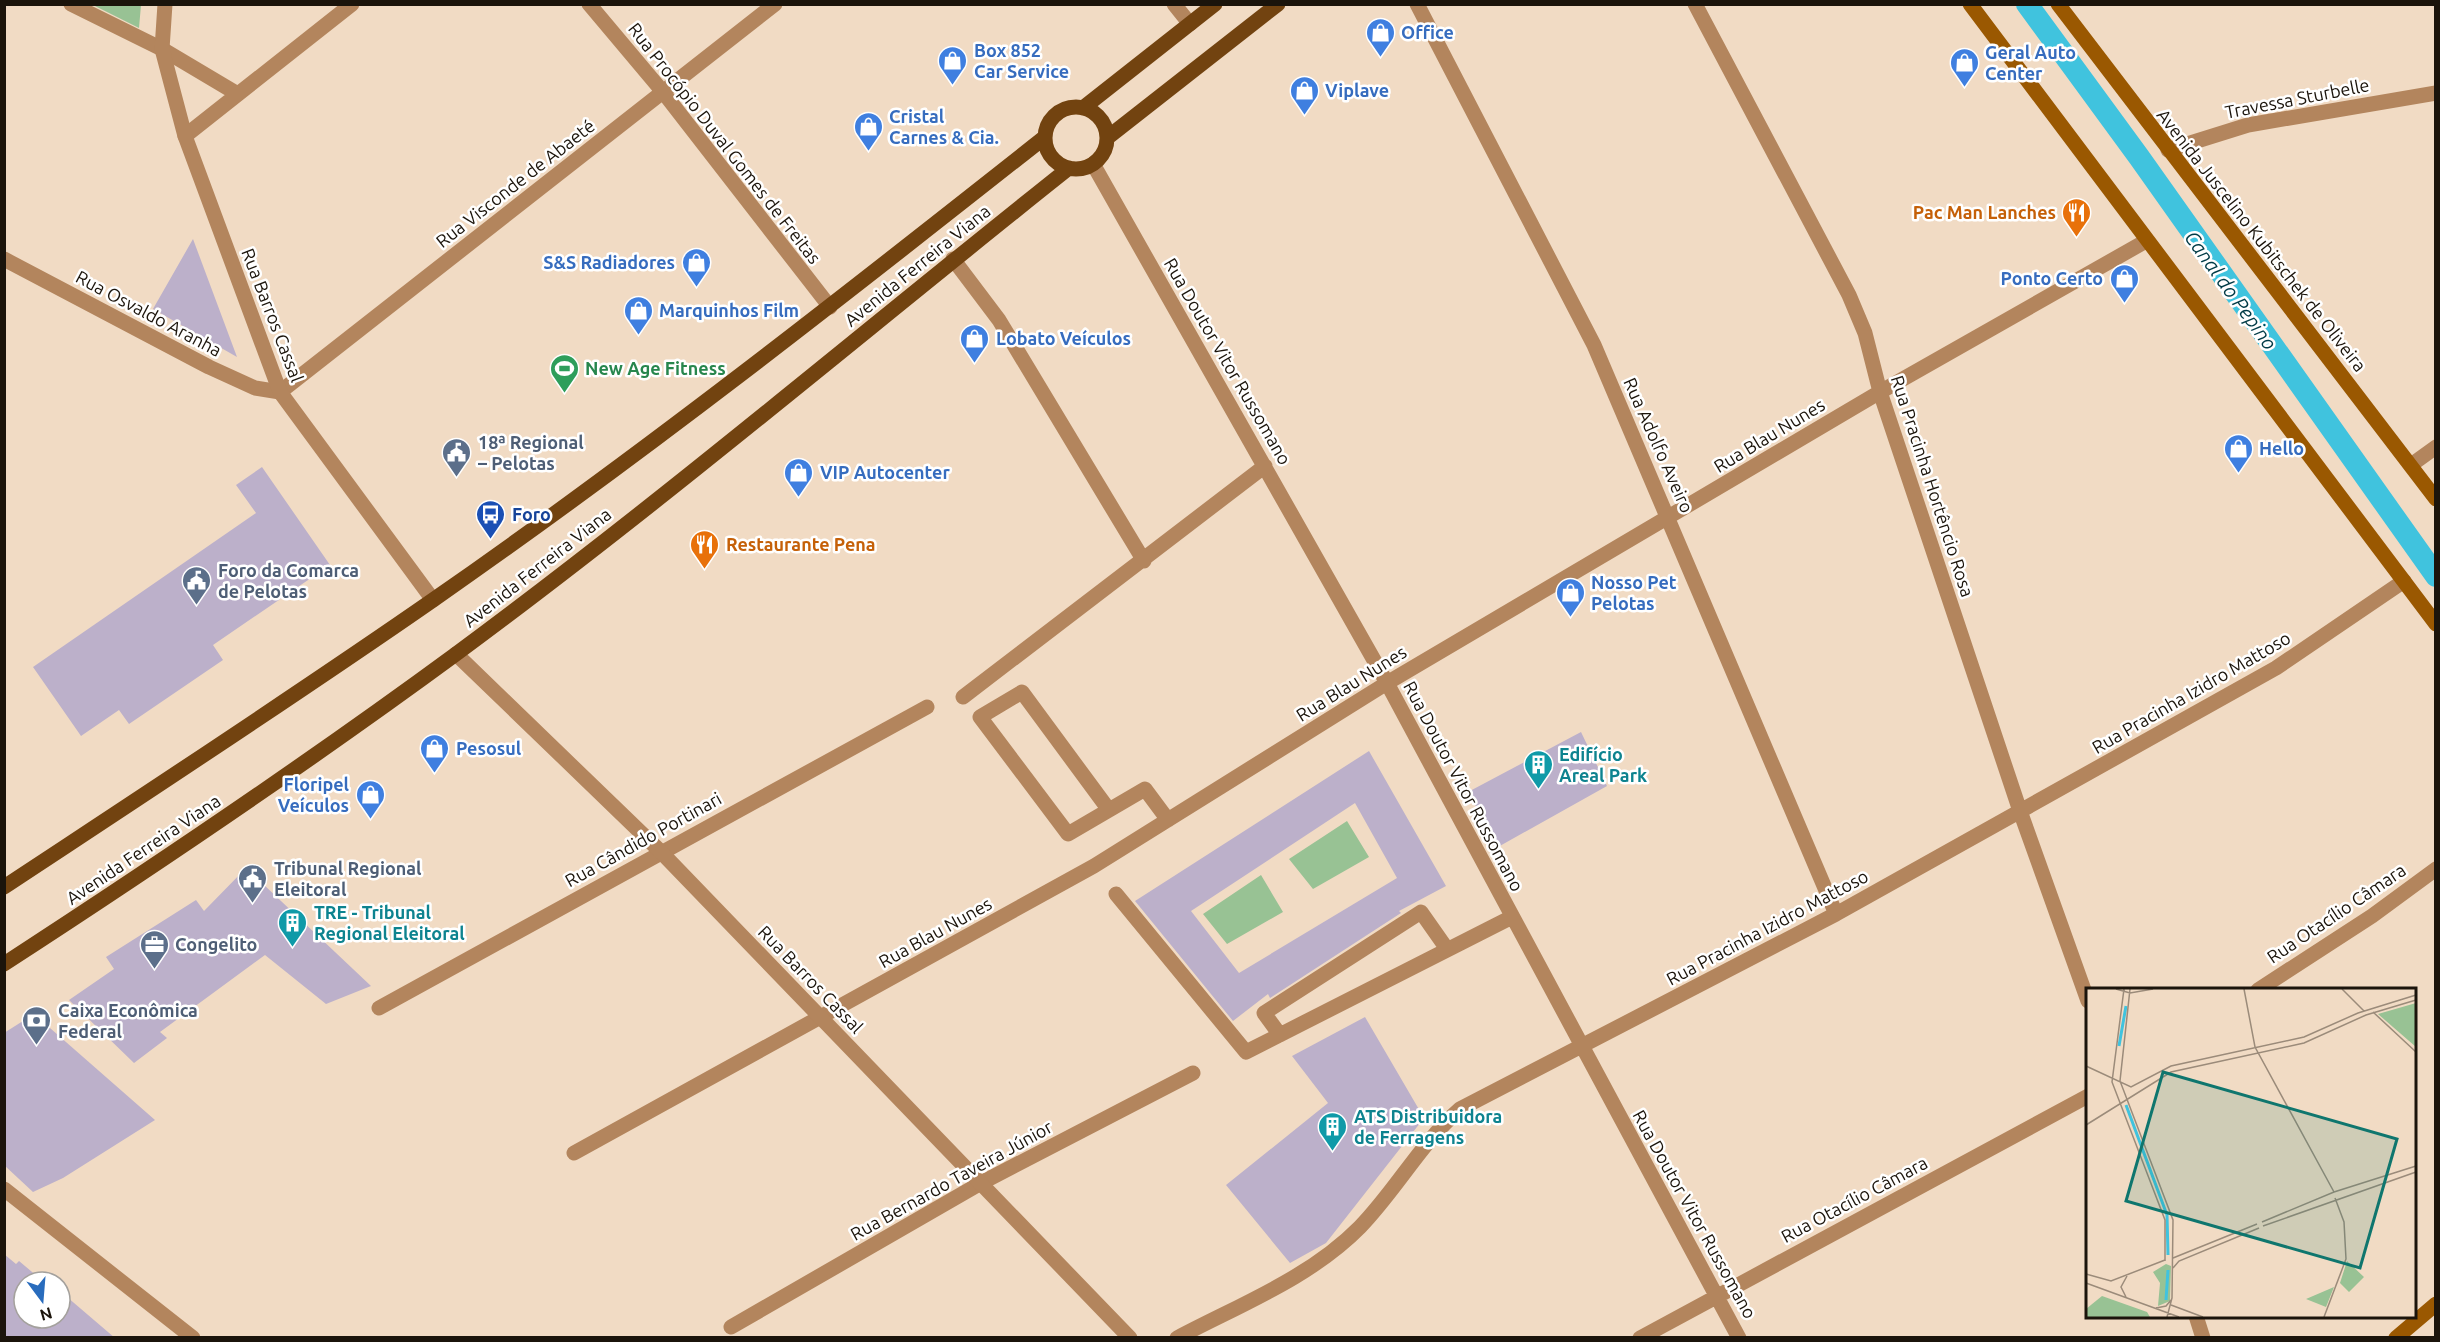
<svg xmlns="http://www.w3.org/2000/svg" width="2440" height="1342" font-family="Ubuntu,sans-serif">
  <style>
    .green { fill: #98c294 }
    .lines { fill: none; stroke-linecap: round; stroke-linejoin: round }
    .canal { stroke: #40c3de; stroke-width: 22 }
    .building { fill: #bcb0ca; fill-rule: evenodd }
    .minor { stroke: #b3855d; stroke-width: 15 }
    .tertiary { stroke: #b3855d; stroke-width: 15 }
    .secondary { stroke: #9a5801; stroke-width: 15 }
    .primary { stroke: #724310; stroke-width: 15 }
    .labels { text-anchor: middle; dominant-baseline: central; stroke-width: 5; stroke-linejoin: round; paint-order: stroke }
    .shop-label { font-size: 18px; font-weight: bold; fill: #366cbe; stroke: #fff; text-anchor: start }
    .street-label { font-size: 18px; fill: #1b140b; stroke: #fff }
    .food-label { font-size: 18px; font-weight: bold; fill: #c56008; stroke: #fff; text-anchor: end }
    .leisure-label { font-size: 18px; font-weight: bold; fill: #27864d; stroke: #fff; text-anchor: start }
    .service-label { font-size: 18px; font-weight: bold; fill: #4e5e75; stroke: #fff; text-anchor: start }
    .transit-label { font-size: 18px; font-weight: bold; fill: #164399; stroke: #fff; text-anchor: start }
    .culture-label { font-size: 18px; font-weight: bold; fill: #0d838f; stroke: #fff; text-anchor: start }
    .water-label { font-size: 20px; font-style: italic; fill: #003b46; stroke: #fff }
    .inset-river { fill: none; stroke: #40c3de; stroke-width: 3 }
    .inset-road { fill: none; stroke: #9b8b7a; stroke-width: 1.5 }
    .view { fill: #0f766e; fill-opacity: 0.15; stroke: #0f766e; stroke-width: 3 }
    .inset-edge { fill: none; stroke: #1b140b; stroke-width: 3 }
  </style>
  <rect width="100%" height="100%" fill="#f1dbc4"/>
  <path class="green" d="M 93,5 L 141,5 L 139,28 Z
    M 1347,821 L 1369,857 L 1313,889 L 1289,859 Z
    M 1261,875 L 1283,912 L 1227,944 L 1203,914 Z"/>
  <g class="lines">
    <path class="canal" d="M 2027,4 L 2139,157 L 2436,576"/>
  </g>
  <path class="building" d="M 193,239 L 237,357 L 153,309 Z
    M 262,467 L 330,565 L 213,645 L 223,660 L 129,724 L 119,710 L 81,736 L 33,667 L 256,513 L 236,485 Z
    M 1581,732 L 1607,786 L 1498,847 L 1468,792 Z
    M 1369,751 L 1446,886 L 1399,911 L 1401,913 L 1270,998 L 1268,994 L 1233,1021 L 1135,901 ZM 1355,803 L 1397,878 L 1239,973 L 1191,911 Z
    M 246,868 L 371,986 L 326,1004 L 265,955 L 160,1032 L 167,1038 L 134,1063 L 69,1000 L 114,969 L 106,957 L 196,900 L 204,911 Z
    M 34,1014 L 155,1120 L 63,1178 L 33,1192 L 4,1165 L 4,1033 Z
    M 1365,1017 L 1424,1118 L 1326,1243 L 1290,1263 L 1226,1185 L 1328,1103 L 1292,1056 Z
    M 4,1254 L 16,1264 L 19,1261 L 44,1282 L 24,1282 L 24,1318 L 60,1318 L 60,1291 L 115,1338 L 4,1338 Z"/>
  <g class="lines">
    <path class="minor" d="M 71,4 L 162,49 L 236,93
      M 589,4 L 663,92 L 830,307
      M 1174,4 L 1190,24
      M 1417,4 L 1594,345 L 1836,914
      M 1695,4 L 1849,295 L 1865,333 L 1880,392 L 2020,811 L 2088,1001
      M 185,136 L 352,4
      M 2168,150 L 2248,125 L 2436,93
      M 1093,164 L 1387,683 L 1739,1338
      M 4,259 L 209,367 L 255,388 L 280,392 L 775,4
      M 953,259 L 999,320 L 1144,561
      M 2411,465 L 2436,447
      M 963,697 L 1265,466
      M 1109,810 L 1022,692 L 980,717 L 1068,834 L 1145,789 L 1168,820
      M 1116,894 L 1246,1052 L 1512,917
      M 2258,990 L 2372,916 L 2436,869
      M 379,1008 L 927,707
      M 1280,1035 L 1264,1013 L 1421,912 L 1447,949
      M 574,1153 L 1094,866 L 1387,683 L 1880,392 L 2146,241
      M 4,1189 L 193,1338
      M 2196,1316 L 2203,1338
      M 731,1327 L 981,1183 L 1193,1073
      M 1177,1338 C 1239,1305 1310,1278 1360,1227 C 1396,1190 1421,1143 1460,1109 L 1836,914 L 2276,668 L 2404,581
      M 1640,1338 L 2088,1096"/>
    <path class="tertiary" d="M 165,4 L 162,49 L 185,136 L 280,392 L 433,600
      M 456,654 L 661,852 L 1130,1338"/>
    <path class="secondary" d="M 1970,4 L 2436,624
      M 2058,4 L 2436,499
      M 2396,1338 L 2436,1304"/>
    <path class="primary" d="M1045 138a31 31 0 1 1 62 0a31 31 0 1 1-62 0Z
      M 1083,108 L 1215,4
      M 1107,138 L 1278,4
      M 4,887 C 148,792 292,698 433,600 C 643,454 845,295 1045,137
      M 4,964 C 158,864 309,762 456,654 C 666,499 865,330 1069,168"/>
  </g>
  <defs>
    <symbol id="shop-pin" viewBox="-11 -11 22 30"><path d="M0 17L-7.5 6A9.5 9.5 0 1 1 7.5 6Z" fill="#3f7fe0" stroke="#fff"/><path d="M-5-2.5h2.3a2.7 3.5 0 0 1 5.4 0H5L5.5 6h-11ZM-1.5-2.5h3a1.5 2.3 0 0 0-3 0Z" fill="#fff"/></symbol>
    <symbol id="restaurant-pin" viewBox="-11 -11 22 30"><path d="M0 17L-7.5 6A9.5 9.5 0 1 1 7.5 6Z" fill="#e8710a" stroke="#fff"/><path d="M-5-6h1v4h1v-4h1v4h1v-4h1v5L-1.5 .5V6h-2V.5L-5-1ZM5-6V6H3V1.5H1.5Q1.5-4 5-6Z" fill="#fff"/></symbol>
    <symbol id="stadium-pin" viewBox="-11 -11 22 30"><path d="M0 17L-7.5 6A9.5 9.5 0 1 1 7.5 6Z" fill="#2e9e5b" stroke="#fff"/><path d="M0-5a6.5 5 0 1 0 0 10a6.5 5 0 1 0 0-10ZM-3.5-1.8h7v3.6h-7Z" fill="#fff"/></symbol>
    <symbol id="civic-pin" viewBox="-11 -11 22 30"><path d="M0 17L-7.5 6A9.5 9.5 0 1 1 7.5 6Z" fill="#5c6f8a" stroke="#fff"/><path d="M-.6-6.5H3V-4.5H.6V-3L4-1V1h2V6H-6V1h2V-1L-.6-3ZM-1.2 2.5V6h2.4V2.5Z" fill="#fff"/></symbol>
    <symbol id="bus-pin" viewBox="-11 -11 22 30"><path d="M0 17L-7.5 6A9.5 9.5 0 1 1 7.5 6Z" fill="#1a4fb4" stroke="#fff"/><path d="M-5-6H5V4H4V6H2V4H-2V6H-4V4H-5ZM-3.5-4V0h7V-4ZM-3.5 1.2v1.5H-2V1.2ZM2 1.2v1.5H3.5V1.2Z" fill="#fff"/></symbol>
    <symbol id="building-pin" viewBox="-11 -11 22 30"><path d="M0 17L-7.5 6A9.5 9.5 0 1 1 7.5 6Z" fill="#0f9aa8" stroke="#fff"/><path d="M-4-6H4V6H1V3H-1V6H-4ZM-2.5-4.3h1.7v1.8h-1.7ZM.8-4.3h1.7v1.8H.8ZM-2.5-1h1.7V.8h-1.7ZM.8-1h1.7V.8H.8Z" fill="#fff"/></symbol>
    <symbol id="office-pin" viewBox="-11 -11 22 30"><path d="M0 17L-7.5 6A9.5 9.5 0 1 1 7.5 6Z" fill="#5c6f8a" stroke="#fff"/><path d="M-6-3h4V-5.5h4V-3h4V5H-6ZM-1-4.5V-3h2v-1.5ZM-6 0V1H6V0Z" fill="#fff"/></symbol>
    <symbol id="bank-pin" viewBox="-11 -11 22 30"><path d="M0 17L-7.5 6A9.5 9.5 0 1 1 7.5 6Z" fill="#5c6f8a" stroke="#fff"/><path d="M-6-4H6V4H-6ZM0-2.3a2.3 2.3 0 1 0 0 4.6a2.3 2.3 0 1 0 0-4.6Z" fill="#fff"/></symbol>
  </defs>
  <g fill-rule="evenodd">
    <use href="#shop-pin" x="1364" y="16" width="33" height="45"/>
    <use href="#shop-pin" x="936" y="44" width="33" height="45"/>
    <use href="#shop-pin" x="1948" y="46" width="33" height="45"/>
    <use href="#shop-pin" x="1288" y="74" width="33" height="45"/>
    <use href="#shop-pin" x="852" y="110" width="33" height="45"/>
    <use href="#restaurant-pin" x="2060" y="196" width="33" height="45"/>
    <use href="#shop-pin" x="680" y="246" width="33" height="45"/>
    <use href="#shop-pin" x="2108" y="262" width="33" height="45"/>
    <use href="#shop-pin" x="622" y="294" width="33" height="45"/>
    <use href="#shop-pin" x="958" y="322" width="33" height="45"/>
    <use href="#stadium-pin" x="548" y="352" width="33" height="45"/>
    <use href="#shop-pin" x="2222" y="432" width="33" height="45"/>
    <use href="#civic-pin" x="440" y="436" width="33" height="45"/>
    <use href="#shop-pin" x="782" y="456" width="33" height="45"/>
    <use href="#bus-pin" x="474" y="498" width="33" height="45"/>
    <use href="#restaurant-pin" x="688" y="528" width="33" height="45"/>
    <use href="#civic-pin" x="180" y="564" width="33" height="45"/>
    <use href="#shop-pin" x="1554" y="576" width="33" height="45"/>
    <use href="#shop-pin" x="418" y="732" width="33" height="45"/>
    <use href="#building-pin" x="1522" y="748" width="33" height="45"/>
    <use href="#shop-pin" x="354" y="778" width="33" height="45"/>
    <use href="#civic-pin" x="236" y="862" width="33" height="45"/>
    <use href="#building-pin" x="276" y="906" width="33" height="45"/>
    <use href="#office-pin" x="138" y="928" width="33" height="45"/>
    <use href="#bank-pin" x="20" y="1004" width="33" height="45"/>
    <use href="#building-pin" x="1316" y="1110" width="33" height="45"/>
  </g>
  <g class="labels">
    <g class="shop-label">
      <text x="1401" y="32">Office</text>
      <text x="974" y="50">Box 852<tspan x="974" dy="21">Car Service</tspan></text>
      <text x="1985" y="52">Geral Auto<tspan x="1985" dy="21">Center</tspan></text>
      <text x="1325" y="90">Viplave</text>
      <text x="889" y="116">Cristal<tspan x="889" dy="21">Carnes &amp; Cia.</tspan></text>
      <text x="675" y="262" text-anchor="end">S&amp;S Radiadores</text>
      <text x="2103" y="278" text-anchor="end">Ponto Certo</text>
      <text x="659" y="310">Marquinhos Film</text>
      <text x="996" y="338">Lobato Veículos</text>
      <text x="2259" y="448">Hello</text>
      <text x="820" y="472">VIP Autocenter</text>
      <text x="1591" y="582">Nosso Pet<tspan x="1591" dy="21">Pelotas</tspan></text>
      <text x="456" y="748">Pesosul</text>
      <text x="349" y="784" text-anchor="end">Floripel<tspan x="349" dy="21">Veículos</tspan></text>
    </g>
    <g class="street-label">
      <text transform="translate(2297 98) rotate(-11)">Travessa Sturbelle</text>
      <text transform="translate(725 143) rotate(52)">Rua Procópio Duval Gomes de Freitas</text>
      <text transform="translate(515 183) rotate(-38)">Rua Visconde de Abaeté</text>
      <text transform="translate(2262 240) rotate(52)">Avenida Juscelino Kubitschek de Oliveira</text>
      <text transform="translate(917 265) rotate(-39)">Avenida Ferreira Viana</text>
      <text transform="translate(149 313) rotate(28)">Rua Osvaldo Aranha</text>
      <text transform="translate(273 315) rotate(69)">Rua Barros Cassal</text>
      <text transform="translate(1228 361) rotate(60)">Rua Doutor Vitor Russomano</text>
      <text transform="translate(1769 435) rotate(-31)">Rua Blau Nunes</text>
      <text transform="translate(1659 445) rotate(66)">Rua Adolfo Aveiro</text>
      <text transform="translate(1933 486) rotate(72)">Rua Pracinha Hortêncio Rosa</text>
      <text transform="translate(537 567) rotate(-38)">Avenida Ferreira Viana</text>
      <text transform="translate(1351 683) rotate(-32)">Rua Blau Nunes</text>
      <text transform="translate(2191 692) rotate(-30)">Rua Pracinha Izidro Mattoso</text>
      <text transform="translate(1464 786) rotate(62)">Rua Doutor Vitor Russomano</text>
      <text transform="translate(643 839) rotate(-29)">Rua Cândido Portinari</text>
      <text transform="translate(143 849) rotate(-34)">Avenida Ferreira Viana</text>
      <text transform="translate(2336 913) rotate(-34)">Rua Otacílio Câmara</text>
      <text transform="translate(1767 927) rotate(-28)">Rua Pracinha Izidro Mattoso</text>
      <text transform="translate(935 932) rotate(-29)">Rua Blau Nunes</text>
      <text transform="translate(811 979) rotate(46)">Rua Barros Cassal</text>
      <text transform="translate(951 1180) rotate(-29)">Rua Bernardo Taveira Júnior</text>
      <text transform="translate(1854 1199) rotate(-28)">Rua Otacílio Câmara</text>
      <text transform="translate(1695 1214) rotate(61)">Rua Doutor Vitor Russomano</text>
    </g>
    <g class="food-label">
      <text x="2056" y="212">Pac Man Lanches</text>
      <text x="726" y="544" text-anchor="start">Restaurante Pena</text>
    </g>
    <g class="leisure-label">
      <text x="585" y="368">New Age Fitness</text>
    </g>
    <g class="service-label">
      <text x="478" y="442">18ª Regional<tspan x="478" dy="21">– Pelotas</tspan></text>
      <text x="218" y="570">Foro da Comarca<tspan x="218" dy="21">de Pelotas</tspan></text>
      <text x="274" y="868">Tribunal Regional<tspan x="274" dy="21">Eleitoral</tspan></text>
      <text x="175" y="944">Congelito</text>
      <text x="58" y="1010">Caixa Econômica<tspan x="58" dy="21">Federal</tspan></text>
    </g>
    <g class="transit-label">
      <text x="512" y="514">Foro</text>
    </g>
    <g class="culture-label">
      <text x="1559" y="754">Edifício<tspan x="1559" dy="21">Areal Park</tspan></text>
      <text x="314" y="912">TRE - Tribunal<tspan x="314" dy="21">Regional Eleitoral</tspan></text>
      <text x="1354" y="1116">ATS Distribuidora<tspan x="1354" dy="21">de Ferragens</tspan></text>
    </g>
    <g class="water-label">
      <text transform="translate(2231 290) rotate(54)">Canal do Pepino</text>
    </g>
  </g>
  <g transform="translate(2086 988)">
    <rect width="330" height="330" fill="#f1dbc4"/>
    <path d="M 330,15 L 330,59 L 292,26 ZM 261,273 L 278,289 L 263,304 L 254,295 ZM 80,276 L 85,278 L 84,313 L 72,318 L 74,295 L 67,284 ZM 248,299 L 240,319 L 220,311 ZM 16,308 L 61,324 L 64,329 L 0,329 L 0,321 Z" fill="#98c294"/>
    <path class="inset-river" d="M 33,58 L 40,18M 40,117 L 81,227 L 82,267M 80,312 L 82,282"/>
    <path class="inset-road" d="M 30,1 L 44,5 L 67,1M 38,1 L 26,94 L 79,232 L 79,273M 44,1 L 34,93 L 87,232 L 86,310 L 81,329M 158,1 L 169,59 L 248,204M 256,1 L 278,23M 287,24 L 330,64M 0,78 L 45,99 L 85,78 L 218,49 L 272,25 L 330,7M 0,137 L 85,84 L 218,55 L 280,27 L 330,12M 176,234 L 248,204 L 330,178M 177,238 L 330,184M 87,270 L 171,236M 87,280 L 93,273 L 173,240M 0,286 L 25,293 L 79,272M 0,295 L 93,329M 40,309 L 35,299 L 41,288M 85,317 L 117,329M 70,320 L 80,318 L 85,312M 238,329 L 260,271 L 258,234 L 249,210"/>
    <path class="view" d="M 77,84 L 311,151 L 274,280 L 40,213 Z"/>
    <rect width="330" height="330" class="inset-edge"/>
  </g>
  <rect width="2440" height="1342" fill="none" stroke="#1b140b" stroke-width="12"/>
  <g transform="translate(42 1300) rotate(164)"><circle r="28" fill="#ffffff" stroke="#a4a19d" stroke-width="1.5"/>
  <path d="M0-4.5L10 22L0 15L-10 22Z" fill="#296cbd"/>
  <text y="-9" font-size="16" font-weight="bold" text-anchor="middle" fill="#1b140b">N</text>
  </g>
</svg>
